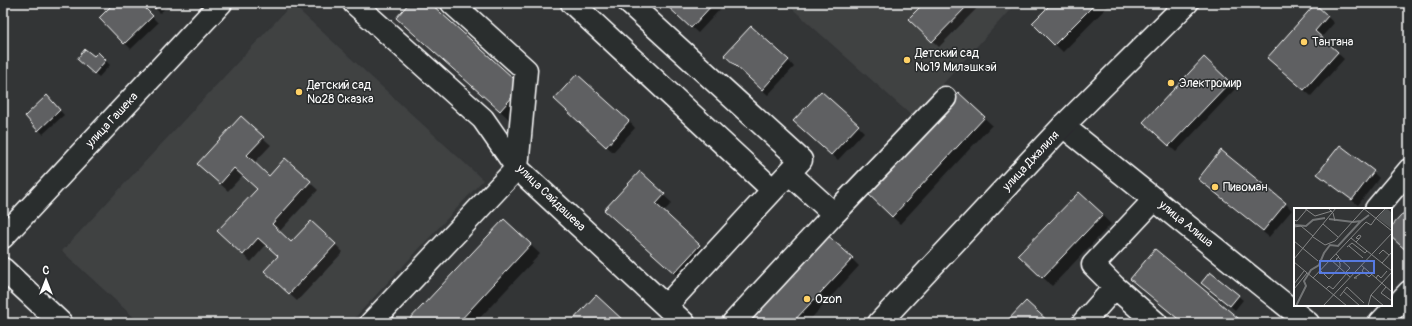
<svg xmlns="http://www.w3.org/2000/svg" width="1412" height="326" font-family="Pangolin,sans-serif">
  <style>
    .built { fill: #404243 }
    .shadow { fill: #0007 }
    .lines { fill: none; stroke-linecap: round; stroke-linejoin: round }
    .stream { stroke: #abacad; stroke-width: 5 }
    .building { fill: #5f6162; stroke: #fff }
    .minor-casing { stroke: #fff; stroke-width: 25 }
    .major-casing { stroke: #fff; stroke-width: 25 }
    .minor { stroke: #2a2d2e; stroke-width: 22 }
    .major { stroke: #2a2d2e; stroke-width: 22 }
    .poi-dot { fill: #ffd166; stroke: #2a2d2e; stroke-width: 1.5 }
    .labels { text-anchor: middle; dominant-baseline: central; stroke-width: 3; stroke-linejoin: round; paint-order: stroke }
    .poi-label { font-size: 12px; fill: #fff; stroke: #2a2d2e; text-anchor: start }
    .street-label { font-size: 12px; fill: #fff; stroke: #2a2d2e }
    .inset-river { fill: none; stroke: #737576; stroke-width: 2 }
    .inset-road { fill: none; stroke: #858686; stroke-width: 1 }
    .view { fill: #567ae2; fill-opacity: 0.15; stroke: #567ae2; stroke-width: 2 }
    .inset-edge { fill: none; stroke: #fff; stroke-width: 2 }
  </style>
  <rect width="100%" height="100%" fill="#333536"/>
  <filter id="ink" filterUnits="userSpaceOnUse"><feTurbulence type="fractalNoise" baseFrequency=".025" numOctaves="2"/><feDisplacementMap in="SourceGraphic" scale="8" xChannelSelector="R" yChannelSelector="G"/><feConvolveMatrix kernelMatrix="1 2 1 2 8 2 1 2 1" color-interpolation-filters="sRGB"/></filter>
  <g filter="url(#ink)">
    <path class="built" d="M 786,3 L 1016,3 L 913,117 Z
      M 292,4 L 483,180 L 350,323 L 140,323 L 62,251 Z"/>
    <path class="shadow" d="M 115,3 L 139,3 L 158,23 L 131,49 L 100,18 Z
      M 150,3 L 171,3 L 160,13 Z
      M 411,3 L 428,3 L 531,96 L 509,119 L 407,27 Z
      M 665,3 L 722,3 L 724,5 L 698,33 Z
      M 926,3 L 982,3 L 939,47 L 910,19 Z
      M 1053,3 L 1111,3 L 1063,52 L 1033,23 Z
      M 1315,5 L 1334,23 L 1321,38 L 1344,59 L 1311,96 L 1275,64 Z
      M 105,60 L 110,65 L 99,77 L 83,63 Z
      M 788,60 L 794,67 L 768,95 L 731,62 Z
      M 1229,82 L 1235,89 L 1176,152 L 1151,128 Z
      M 958,93 L 992,125 L 900,224 L 874,199 Z
      M 47,97 L 64,115 L 43,134 L 26,116 Z
      M 561,106 L 629,121 L 635,128 L 613,152 Z
      M 858,126 L 864,132 L 838,160 L 801,127 Z
      M 263,138 L 271,145 L 254,163 L 269,177 L 285,160 L 318,190 L 279,232 L 291,243 L 335,244 L 343,252 L 297,301 L 273,279 L 279,257 L 266,245 L 251,262 L 226,239 L 258,189 L 243,175 L 228,191 L 206,171 Z
      M 1373,172 L 1379,178 L 1358,205 L 1325,180 Z
      M 640,173 L 672,203 L 663,212 L 707,253 L 682,280 L 613,217 Z
      M 1205,185 L 1285,203 L 1292,210 L 1269,237 Z
      M 1079,193 L 1111,224 L 1052,286 L 1029,264 Z
      M 504,220 L 540,254 L 475,323 L 407,323 Z
      M 852,259 L 859,266 L 807,323 L 741,323 Z
      M 1210,273 L 1243,300 L 1235,310 L 1207,287 Z"/>
    <g class="lines">
      <path class="stream" d="M 3,8 L 5,3"/>
    </g>
    <path class="building" d="M 114,3 L 140,3 L 153,16 L 124,44 L 99,18 Z
      M 149,3 L 162,3 L 155,9 Z
      M 409,3 L 430,3 L 522,86 L 500,111 L 396,18 Z
      M 664,3 L 714,3 L 691,28 Z
      M 924,3 L 970,3 L 932,42 L 908,19 Z
      M 1052,3 L 1096,3 L 1054,45 L 1032,23 Z
      M 1315,4 L 1328,16 L 1315,31 L 1338,52 L 1304,90 L 1267,58 Z
      M 751,26 L 789,60 L 762,90 L 724,55 Z
      M 85,49 L 94,56 L 98,52 L 106,60 L 94,74 L 77,59 Z
      M 1204,57 L 1230,82 L 1169,146 L 1143,122 Z
      M 577,74 L 629,121 L 606,147 L 554,99 Z
      M 821,91 L 859,125 L 831,155 L 793,121 Z
      M 958,92 L 985,117 L 892,217 L 865,191 Z
      M 47,95 L 60,110 L 38,131 L 25,116 Z
      M 241,116 L 264,137 L 247,155 L 269,176 L 285,158 L 311,181 L 272,224 L 291,242 L 311,221 L 336,244 L 289,294 L 264,271 L 278,256 L 258,238 L 243,255 L 217,231 L 257,189 L 234,168 L 220,184 L 197,164 Z
      M 1340,145 L 1374,171 L 1352,200 L 1317,174 Z
      M 1221,150 L 1286,203 L 1263,231 L 1198,179 Z
      M 640,171 L 665,194 L 656,204 L 700,245 L 674,273 L 604,210 Z
      M 1079,192 L 1103,214 L 1042,278 L 1018,255 Z
      M 1409,207 L 1409,253 L 1391,237 L 1391,227 Z
      M 504,219 L 531,244 L 458,323 L 406,323 Z
      M 824,232 L 853,258 L 792,323 L 740,323 Z
      M 1155,249 L 1244,323 L 1183,323 L 1130,279 Z
      M 1210,272 L 1239,295 L 1230,306 L 1201,283 Z
      M 596,295 L 624,321 L 621,323 L 570,323 Z
      M 1026,301 L 1050,323 L 1005,323 Z"/>
    <g class="lines">
      <defs>
        <path id="minor" d="M 354,3 L 483,119 L 517,168 L 684,323
          M 572,3 L 773,190 L 666,306
          M 629,3 L 801,160 L 773,190
          M 1063,126 L 1308,323
          M 1155,199 L 1093,265 L 1115,287 L 1156,323
          M 1376,209 L 1409,170
          M 834,214 L 945,98
          M 3,237 L 221,3
          M 3,269 L 61,323
          M 371,323 L 517,168 L 526,70 L 452,3
          M 733,323 L 834,214 L 789,173
          M 1083,323 L 1115,287
          M 1380,323 L 1409,292"/>
        <path id="major" d="M 879,323 L 1063,126 L 1187,3"/>
      </defs>
      <use href="#minor" class="minor-casing"/>
      <use href="#major" class="major-casing"/>
      <use href="#minor" class="minor"/>
      <use href="#major" class="major"/>
    </g>
  </g>
  <g class="poi-dot">
    <circle cx="1304" cy="42" r="4"/>
    <circle cx="907" cy="60" r="4"/>
    <circle cx="1171" cy="83" r="4"/>
    <circle cx="299" cy="92" r="4"/>
    <circle cx="1215" cy="187" r="4"/>
    <circle cx="807" cy="299" r="4"/>
  </g>
  <g class="labels">
    <g class="poi-label">
      <text x="1312" y="42">Тантана</text>
      <text x="915" y="53">Детский сад<tspan x="915" dy="14">№19 Милэшкэй</tspan></text>
      <text x="1179" y="83">Электромир</text>
      <text x="307" y="85">Детский сад<tspan x="307" dy="14">№28 Сказка</tspan></text>
      <text x="1223" y="187">Пивоман</text>
      <text x="815" y="299">Ozon</text>
    </g>
    <g class="street-label">
      <text transform="translate(112 120) rotate(-47)">улица Гашека</text>
      <text transform="translate(1031 161) rotate(-47)">улица Джалиля</text>
      <text transform="translate(551 198) rotate(44)">улица Сайдашева</text>
      <text transform="translate(1186 224) rotate(39)">улица Алиша</text>
    </g>
  </g>
  <g transform="translate(1294 208)">
    <rect width="98" height="98" fill="#333536"/>
    <path d="M 92,0 L 98,5 L 98,21 L 83,10 Z" fill="#4c4f50"/>
    <path class="inset-river" d="M 35,11 L 59,14 L 67,13 L 75,7M 0,17 L 12,18 L 19,12 L 31,10M 2,98 L 12,78 L 10,73 L 17,62 L 25,57 L 30,45 L 36,37 L 44,38 L 67,13"/>
    <path class="inset-road" d="M 10,0 L 21,8 L 38,3M 34,0 L 39,5 L 41,13M 69,0 L 98,23M 82,10 L 92,0M 0,12 L 3,13 L 14,0M 29,16 L 44,29M 0,19 L 7,18 L 19,28M 19,29 L 31,37 L 41,33 L 70,1M 57,30 L 98,63M 0,33 L 24,53M 62,34 L 65,31 L 67,28 L 65,27 L 62,30 L 65,31M 55,38 L 69,50M 53,39 L 58,35 L 71,45 L 73,43M 85,46 L 89,42 L 95,47M 44,49 L 56,60 L 52,64M 0,51 L 42,0M 36,51 L 56,69M 0,54 L 53,98M 88,55 L 98,44M 67,57 L 98,84M 70,60 L 68,63 L 75,69 L 78,66M 26,62 L 35,71 L 46,59 L 46,55 L 42,51 L 45,49 L 42,46M 19,70 L 72,14 L 77,17 L 82,10M 63,70 L 60,70 L 69,64M 82,70 L 84,67 L 87,70 L 93,63M 0,76 L 10,63M 92,79 L 87,85 L 98,93M 0,81 L 13,65M 32,81 L 35,78 L 39,81 L 53,65M 49,83 L 66,98M 77,87 L 90,98M 46,88 L 53,79 L 70,95M 29,98 L 98,25M 74,98 L 77,87 L 98,64"/>
    <path class="view" d="M 26,53 L 80,53 L 80,65 L 26,65 Z"/>
    <rect width="98" height="98" class="inset-edge"/>
  </g>
  <rect width="1412" height="326" fill="none" stroke="#2a2d2e" stroke-width="16"/>
  <rect x="8" y="8" width="1396" height="310" fill="none" stroke="#fff" stroke-width="1.5" filter="url(#ink)"/>
  <g transform="translate(46 280)" stroke="#2a2d2e" stroke-width="3" paint-order="stroke">
  <path d="M0-3L7 15L0 10L-7 15Z" fill="#ffffff"/>
  <text y="-6" font-size="11" font-weight="bold" text-anchor="middle" fill="#ffffff">С</text>
  </g>
</svg>
